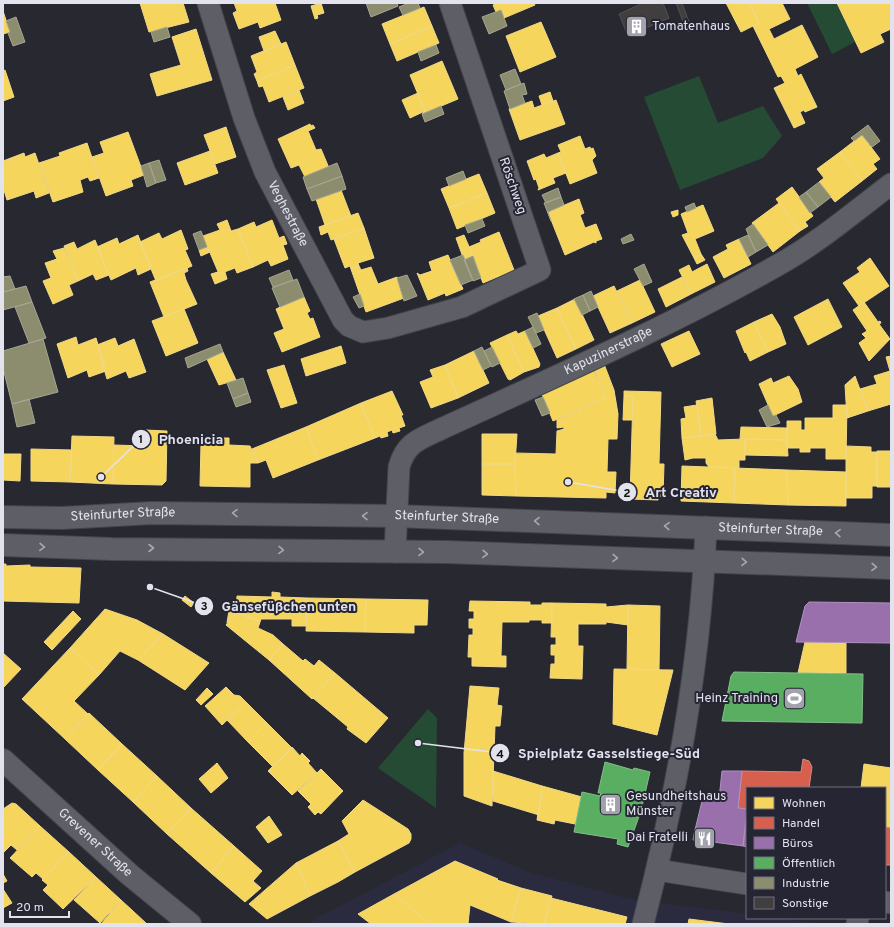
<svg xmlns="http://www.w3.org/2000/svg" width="894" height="927" font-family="Overpass,sans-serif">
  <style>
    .built { fill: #2b2b3f }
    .green { fill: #254b35 }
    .homes { fill: #f6d55c; stroke: #f0d988 }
    .shops { fill: #d6604d; stroke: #da877d }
    .offices { fill: #9970ab; stroke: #af92bf }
    .public { fill: #5aae61; stroke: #83be8b }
    .industry { fill: #8c8c6e; stroke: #a6a694 }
    .building { fill: #403e3f; stroke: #525050 }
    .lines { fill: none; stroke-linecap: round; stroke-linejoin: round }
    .minor-casing { stroke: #44444b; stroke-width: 23 }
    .secondary-casing { stroke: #44444b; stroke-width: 24 }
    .minor { stroke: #5e5f66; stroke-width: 21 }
    .secondary { stroke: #5e5f66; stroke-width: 22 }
    .oneway { stroke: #a7a8b0 }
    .labels { text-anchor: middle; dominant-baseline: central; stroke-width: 4; stroke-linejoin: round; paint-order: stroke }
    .poi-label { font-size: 13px; fill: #e2e3ed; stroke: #252534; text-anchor: start }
    .street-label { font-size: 13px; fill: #e2e3ed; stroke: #252534 }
    .leader { fill: none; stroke: #e2e3ed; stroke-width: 1.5 }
    .callout-dot { fill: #e2e3ed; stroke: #252534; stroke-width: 1.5 }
    .mark-label { font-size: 12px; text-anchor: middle; font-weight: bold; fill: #111 }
    .callout-label { font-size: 14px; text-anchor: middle; font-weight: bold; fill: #e2e3ed; stroke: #252534; stroke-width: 4; stroke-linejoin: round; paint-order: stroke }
  </style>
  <rect width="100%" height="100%" fill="#282830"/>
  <path class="built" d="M 460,843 L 529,872 L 630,899 L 747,914 L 747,918 L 777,918 L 826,924 L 308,924 L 319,917 Z"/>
  <path class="green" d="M 807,3 L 837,3 L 855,42 L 832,54 Z
    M 699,76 L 718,123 L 763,106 L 782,136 L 763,158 L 680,190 L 644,97 Z
    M 428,709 L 437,718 L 436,808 L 378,768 Z"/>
  <path class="homes" d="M 140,3 L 183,3 L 189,22 L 149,32 Z
    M 234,3 L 275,3 L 281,20 L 260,28 L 258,22 L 239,29 L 233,13 L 237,11 Z
    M 321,3 L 324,13 L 317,15 L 318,18 L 315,19 L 311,6 Z
    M 497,3 L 534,3 L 535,5 L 504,18 L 501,10 L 496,12 L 493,5 Z
    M 726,3 L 749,3 L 759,23 L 741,32 Z
    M 749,3 L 782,3 L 790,19 L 769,29 L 774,39 L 802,25 L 818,57 L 795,69 L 798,76 L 801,74 L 817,107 L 805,112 L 804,110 L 800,112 L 805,123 L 794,128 L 774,88 L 785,83 L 781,76 L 778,77 L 753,26 L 759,23 Z
    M 837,3 L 891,3 L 891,29 L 880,34 L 884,42 L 861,53 Z
    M 424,7 L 432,26 L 390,44 L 382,24 Z
    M 3,11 L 10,32 L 3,34 Z
    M 541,22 L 556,57 L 520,72 L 506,36 Z
    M 432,26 L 439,43 L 397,61 L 390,44 Z
    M 196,29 L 212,80 L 157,96 L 150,74 L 181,65 L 172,37 Z
    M 275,31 L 281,44 L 264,51 L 259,37 Z
    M 286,42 L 295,65 L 257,81 L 254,74 L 257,72 L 251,56 Z
    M 442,61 L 458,99 L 422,114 L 425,111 L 410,75 Z
    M 295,65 L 304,88 L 269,102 L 263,86 L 259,87 L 257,81 Z
    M 5,70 L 14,97 L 3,101 L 3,71 Z
    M 299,90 L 304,103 L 288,110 L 283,97 Z
    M 550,92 L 553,101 L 542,105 L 539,96 Z
    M 418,93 L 425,111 L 410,118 L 402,100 Z
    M 556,100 L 565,124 L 520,140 L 509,109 L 532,101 L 534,108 Z
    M 310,124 L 311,126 L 313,125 L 315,128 L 308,131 L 316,150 L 321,149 L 329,168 L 305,177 L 299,165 L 291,168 L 278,139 Z
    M 226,127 L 236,157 L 215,164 L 204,135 Z
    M 128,132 L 144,175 L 131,180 L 133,186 L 106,196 L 92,157 L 104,153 L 100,142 Z
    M 862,135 L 880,159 L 873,164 L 877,169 L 862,181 L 840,152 Z
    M 580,136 L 585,149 L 590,147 L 591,149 L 593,148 L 596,156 L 592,160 L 597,173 L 570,184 L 558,153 L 561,152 L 558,145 Z
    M 87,143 L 99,178 L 90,181 L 88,177 L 80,180 L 83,192 L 53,202 L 39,163 L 60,156 L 59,153 Z
    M 210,151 L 218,173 L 185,185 L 177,163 Z
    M 840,152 L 862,181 L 835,202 L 819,182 L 824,178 L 817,169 Z
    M 24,153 L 25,157 L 35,153 L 49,193 L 36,198 L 34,191 L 7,200 L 3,187 L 3,161 Z
    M 558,153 L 566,173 L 553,178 L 555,183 L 538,190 L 539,188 L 536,179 L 534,180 L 527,161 L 544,154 L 546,158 Z
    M 479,174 L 487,193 L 449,208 L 441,189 Z
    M 792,187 L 813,216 L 805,222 L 808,226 L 800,231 L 776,199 Z
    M 341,190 L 351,216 L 325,225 L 316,199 Z
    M 487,193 L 495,213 L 457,229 L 449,208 Z
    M 579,199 L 584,213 L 580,215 L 585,228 L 596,224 L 602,239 L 596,241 L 596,243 L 594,242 L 565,255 L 548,212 Z
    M 779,203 L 800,231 L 773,252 L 752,223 Z
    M 703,205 L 714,231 L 695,239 L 701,254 L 694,258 L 682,235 L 688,233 L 681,214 Z
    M 678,210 L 678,215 L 673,217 L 671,212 Z
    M 358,213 L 364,228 L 331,240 L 328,232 L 321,235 L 319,227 Z
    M 227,220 L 231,231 L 238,229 L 253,267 L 237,273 L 235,268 L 219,274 L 203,236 L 220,230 L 217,224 Z
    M 272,220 L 279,238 L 284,236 L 287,244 L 283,245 L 288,259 L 271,266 L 268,260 L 253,267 L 238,229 L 254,222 L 256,227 Z
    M 364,228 L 374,258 L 358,263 L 359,266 L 351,269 L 350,266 L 345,268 L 334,239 Z
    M 181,230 L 188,249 L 185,250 L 192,266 L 156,281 L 140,242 L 159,233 L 162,239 Z
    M 499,232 L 514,270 L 483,283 L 469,247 L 481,242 L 480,240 Z
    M 138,235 L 151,269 L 138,275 L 136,268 L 111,280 L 97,247 L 117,238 L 119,244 Z
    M 464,235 L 473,256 L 464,260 L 456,238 Z
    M 739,239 L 751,264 L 724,278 L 713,257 L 728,249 L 726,245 Z
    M 95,240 L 109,275 L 96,280 L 93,274 L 78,281 L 64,246 L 74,242 L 77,249 Z
    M 207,247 L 210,252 L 201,256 L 199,250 Z
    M 64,248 L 78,281 L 69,285 L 73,295 L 53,304 L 43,281 L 51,278 L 45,263 L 57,259 L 53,251 Z
    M 701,254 L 705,260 L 697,264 L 694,258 Z
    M 448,255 L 463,289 L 446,296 L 445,293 L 428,300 L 417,273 L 420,275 L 432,271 L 429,262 Z
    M 870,258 L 889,286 L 859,306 L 843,283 L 860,272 L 857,268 Z
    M 707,264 L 715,282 L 691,294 L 679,270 L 689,265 L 692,272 Z
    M 359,266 L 361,270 L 371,267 L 378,284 L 397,277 L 404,298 L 366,312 L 351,269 Z
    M 187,268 L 188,271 L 184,273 L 186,280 L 197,304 L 164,317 L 150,282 Z
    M 218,272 L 219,274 L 225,272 L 227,279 L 215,284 L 211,274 Z
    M 682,277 L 691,294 L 666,307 L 658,289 Z
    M 640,280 L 655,312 L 632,323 L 617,291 Z
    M 614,286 L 632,323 L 610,333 L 593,296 Z
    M 304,297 L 310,311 L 307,313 L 310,319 L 313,318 L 320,337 L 282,352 L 274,333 L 284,329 L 276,309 Z
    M 575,299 L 594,340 L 576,349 L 557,308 Z
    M 828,299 L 842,327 L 808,345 L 794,317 Z
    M 864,302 L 878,322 L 880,321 L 881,323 L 879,324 L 890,339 L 869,361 L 859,343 L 866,338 L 862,334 L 867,331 L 853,310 Z
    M 557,308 L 576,349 L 557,358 L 538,316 Z
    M 184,309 L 198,343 L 166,356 L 152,321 Z
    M 772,314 L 780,327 L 786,344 L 768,352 L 754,322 Z
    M 754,322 L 768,352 L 750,361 L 746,352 L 745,353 L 736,331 Z
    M 516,331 L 518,334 L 525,331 L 540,364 L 539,367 L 524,372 L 507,335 Z
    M 689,331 L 700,354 L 672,367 L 661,344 Z
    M 507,335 L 524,372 L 510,380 L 508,379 L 490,343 Z
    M 76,337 L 78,345 L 96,338 L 106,371 L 89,377 L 87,370 L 68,378 L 57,344 Z
    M 115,338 L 118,346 L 134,339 L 146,372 L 129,378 L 126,371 L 107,379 L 97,345 Z
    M 341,346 L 346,363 L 306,376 L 301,359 Z
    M 474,351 L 489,383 L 458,398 L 445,365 Z
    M 223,352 L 236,380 L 219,385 L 207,359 Z
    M 891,356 L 891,404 L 868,411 L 860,389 L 877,384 L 874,376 L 890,371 L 886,357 Z
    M 604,364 L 614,390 L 618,414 L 617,439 L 608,439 L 607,472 L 616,472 L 615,493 L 606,492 L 606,498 L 516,496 L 515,453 L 556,454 L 557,431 L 564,429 L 564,427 L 557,428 L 557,420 L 606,398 L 594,369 Z
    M 284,365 L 297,403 L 281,408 L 267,370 Z
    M 445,365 L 458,398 L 431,408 L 420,382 L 433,377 L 430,370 Z
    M 593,369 L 606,398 L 553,421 L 541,392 Z
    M 789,376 L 798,389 L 802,402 L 773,416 L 759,384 L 771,378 L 773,383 Z
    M 855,376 L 868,411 L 847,418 L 845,385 Z
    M 392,391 L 403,415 L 401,415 L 405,426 L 399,428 L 400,431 L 393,433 L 392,430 L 387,432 L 388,436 L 381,438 L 380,436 L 375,438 L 361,403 Z
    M 624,391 L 661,392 L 659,464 L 664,464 L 663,497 L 658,496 L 658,500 L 630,499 L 633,396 L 624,396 Z
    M 624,396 L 633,396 L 632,420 L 623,420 Z
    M 712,398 L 716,434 L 701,436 L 696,401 Z
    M 361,403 L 375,438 L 318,460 L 306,427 Z
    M 697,405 L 701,436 L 682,438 L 681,419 L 686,418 L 684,407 Z
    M 833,405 L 847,405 L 846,459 L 826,459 L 826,448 L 810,448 L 810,452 L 800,452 L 800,448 L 787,448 L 787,421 L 801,421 L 801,430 L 805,430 L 805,418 L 833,418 Z
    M 306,427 L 318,460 L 273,478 L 266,460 L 258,463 L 252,449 Z
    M 741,427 L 787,428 L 787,440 L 740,439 Z
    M 146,430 L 167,431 L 166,481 L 162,485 L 113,484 L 114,445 L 146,446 Z
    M 482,434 L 517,434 L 515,464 L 482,464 Z
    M 715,434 L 718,440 L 745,439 L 745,460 L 739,460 L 739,468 L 709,467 L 706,463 L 706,458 L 693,458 L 685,460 L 682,438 Z
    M 72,436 L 114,437 L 113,484 L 70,482 Z
    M 217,438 L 229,438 L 229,445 L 250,446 L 258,463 L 250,463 L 250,487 L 200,486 L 201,444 L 217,444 Z
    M 745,439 L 787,440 L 788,456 L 745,455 Z
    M 846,446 L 871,447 L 871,452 L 877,452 L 877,486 L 872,486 L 872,498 L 846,498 Z
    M 31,449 L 72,450 L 70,482 L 31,481 Z
    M 877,451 L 891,451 L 891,487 L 877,487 Z
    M 3,454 L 21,454 L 20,481 L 3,480 Z
    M 482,464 L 515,464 L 516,496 L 482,495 Z
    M 682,466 L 735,468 L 734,503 L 681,501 Z
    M 735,468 L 787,470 L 788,505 L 734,503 Z
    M 787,470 L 846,472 L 846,506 L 788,505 Z
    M 3,564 L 6,564 L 6,566 L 30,565 L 30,567 L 81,568 L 79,603 L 3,601 Z
    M 272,592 L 280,593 L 280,597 L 307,598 L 306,626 L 292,626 L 292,619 L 261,619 L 260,622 L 236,612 L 237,596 L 272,597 Z
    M 185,596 L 194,603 L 191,607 L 182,600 Z
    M 307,598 L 366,599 L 365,632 L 306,631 Z
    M 237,599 L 236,612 L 227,623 L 229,610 Z
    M 366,599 L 428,600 L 427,625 L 414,625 L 414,633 L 365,632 Z
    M 470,601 L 530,602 L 530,605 L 542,605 L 542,603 L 552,603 L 552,623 L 542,623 L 542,620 L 529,620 L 529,622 L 502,622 L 501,656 L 506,656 L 506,667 L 472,666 L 472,657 L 468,657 L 469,635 L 473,635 L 473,628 L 469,628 L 469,619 L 474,619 L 474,611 L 469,611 Z
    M 552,603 L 606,604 L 606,607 L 628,605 L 628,625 L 606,622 L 606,624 L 578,624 L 578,646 L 583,646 L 582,679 L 550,678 L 551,664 L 555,664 L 555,655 L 551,655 L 551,645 L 556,645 L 556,637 L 551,637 Z
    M 628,605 L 660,606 L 659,670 L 627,669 Z
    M 105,609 L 137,620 L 163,634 L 138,660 L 120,651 L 99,675 L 70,648 Z
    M 73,611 L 81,619 L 52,650 L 44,642 Z
    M 236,612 L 260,622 L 258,628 L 273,635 L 283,644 L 269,660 L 226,625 Z
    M 163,634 L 209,663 L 185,690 L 138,660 Z
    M 805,642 L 846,642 L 846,673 L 798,673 Z
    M 283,644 L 303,661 L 305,659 L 314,666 L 319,660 L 335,673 L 312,699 L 269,660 Z
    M 70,648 L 99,675 L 74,701 L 88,714 L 65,739 L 22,699 Z
    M 3,653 L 21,669 L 3,688 Z
    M 614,669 L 673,670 L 657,735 L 613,724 Z
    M 335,673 L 388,718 L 366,743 L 347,729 L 348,727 L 313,698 Z
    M 470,686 L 499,688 L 497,705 L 502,706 L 500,726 L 495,726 L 492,806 L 464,796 L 464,753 Z
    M 226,687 L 234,695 L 240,696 L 246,702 L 222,725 L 205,706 Z
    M 207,688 L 213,694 L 201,705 L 196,700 Z
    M 246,702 L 267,723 L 248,742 L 227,720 Z
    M 89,713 L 122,744 L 98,770 L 65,739 Z
    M 267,723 L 292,748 L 273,767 L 248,742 Z
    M 122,744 L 157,776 L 133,802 L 98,770 Z
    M 292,747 L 300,756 L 302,753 L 310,761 L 308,763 L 317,773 L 292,795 L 268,771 Z
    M 217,763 L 228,778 L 211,793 L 199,779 Z
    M 864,764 L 891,768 L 891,795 L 885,794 L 885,788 L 861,788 Z
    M 321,769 L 343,791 L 321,814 L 318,812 L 315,815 L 308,807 L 311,804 L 298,791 Z
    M 493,771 L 542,786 L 539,815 L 493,801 Z
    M 157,776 L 191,808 L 167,834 L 133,802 Z
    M 542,786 L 582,797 L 575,824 L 555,820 L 554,824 L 537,820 Z
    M 885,794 L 891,795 L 891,828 L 885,827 Z
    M 363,800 L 408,829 L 411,834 L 411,839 L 409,843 L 355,872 L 338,841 L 349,834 L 342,821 Z
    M 12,803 L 16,804 L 40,826 L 17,850 L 11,845 L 3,853 L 3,809 Z
    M 191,808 L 234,846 L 211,873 L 167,834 Z
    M 269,816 L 282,835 L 268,843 L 256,827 Z
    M 40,826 L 69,852 L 43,879 L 36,873 L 32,877 L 10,858 Z
    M 338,841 L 355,872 L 338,882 L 310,896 L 296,863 Z
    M 234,846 L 262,871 L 253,881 L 261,888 L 245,902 L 211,873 Z
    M 69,852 L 96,877 L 63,909 L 43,890 L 48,885 L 42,880 Z
    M 455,861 L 498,879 L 497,880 L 521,888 L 511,922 L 470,905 L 468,924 L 430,924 L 394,894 Z
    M 296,863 L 310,896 L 267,919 L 249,904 Z
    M 3,874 L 7,881 L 3,883 Z
    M 96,877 L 121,900 L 100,923 L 74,900 Z
    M 521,888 L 552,896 L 544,924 L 511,922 Z
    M 3,889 L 12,903 L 3,908 Z
    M 394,894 L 430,924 L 371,924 L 358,914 Z
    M 551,898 L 627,917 L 625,924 L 544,924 Z
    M 121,900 L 133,911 L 147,924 L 101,924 Z
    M 689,919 L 729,924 L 688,924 Z"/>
  <path class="shops" d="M 803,759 L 809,761 L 812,767 L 809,788 L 747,788 L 747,809 L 738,808 L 742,771 L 801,772 Z
    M 885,827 L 891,828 L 891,865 L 885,865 Z
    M 694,834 L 714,837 L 713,842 L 693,840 Z"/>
  <path class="offices" d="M 809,602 L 891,603 L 891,643 L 796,642 L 805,606 Z
    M 722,771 L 742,771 L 738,808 L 747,809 L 743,846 L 713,842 L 714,837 L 694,834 L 703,797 L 719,799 Z
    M 747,814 L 747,847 L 743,846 Z"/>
  <path class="public" d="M 734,672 L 863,674 L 862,723 L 722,721 L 731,676 Z
    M 605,762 L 633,770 L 634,768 L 650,772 L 641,811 L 628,847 L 617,844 L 618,839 L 574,832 L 582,792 L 600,796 L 601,793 L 598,793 Z"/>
  <path class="industry" d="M 366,3 L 397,3 L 398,6 L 371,17 Z
    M 409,3 L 418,3 L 420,8 L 403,15 L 399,7 Z
    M 501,10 L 507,26 L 489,34 L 482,17 Z
    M 16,17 L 25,42 L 13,46 L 8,33 L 10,32 L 6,21 Z
    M 167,27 L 170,37 L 154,42 L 151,32 Z
    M 436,45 L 439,53 L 421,61 L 418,52 Z
    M 515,69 L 521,84 L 506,90 L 500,75 Z
    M 524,83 L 527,94 L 522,95 L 525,103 L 510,109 L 504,91 Z
    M 441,106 L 444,114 L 425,122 L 422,114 Z
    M 868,125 L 880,141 L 872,147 L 862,135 L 854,141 L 851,138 Z
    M 159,160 L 166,180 L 156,183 L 149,163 Z
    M 149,163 L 156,183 L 147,187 L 141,166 Z
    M 337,163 L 342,176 L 307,189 L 303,177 Z
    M 463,171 L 466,179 L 449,186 L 446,178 Z
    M 342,176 L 346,189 L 312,201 L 307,189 Z
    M 819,182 L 831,197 L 818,207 L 806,192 Z
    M 558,188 L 561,197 L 546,203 L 542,195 Z
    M 806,192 L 818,207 L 810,213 L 799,197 Z
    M 561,197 L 564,205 L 548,212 L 551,221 L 544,203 Z
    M 694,203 L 696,208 L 687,212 L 685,207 Z
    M 482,219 L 485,226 L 468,233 L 465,225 Z
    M 753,224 L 768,245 L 756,252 L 746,229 Z
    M 201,231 L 207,247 L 199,250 L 193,234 Z
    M 631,234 L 634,240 L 623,244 L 621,239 Z
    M 748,235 L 756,252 L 748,257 L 739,239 Z
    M 463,255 L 473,280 L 461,285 L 450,260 Z
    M 473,256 L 481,278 L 473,281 L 464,260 Z
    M 644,264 L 652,282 L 643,286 L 634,269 Z
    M 289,270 L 293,280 L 273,287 L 269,278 Z
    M 407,275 L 417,296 L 404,301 L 397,278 Z
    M 10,276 L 15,289 L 3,292 L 3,277 Z
    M 297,279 L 304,297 L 280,307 L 272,288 Z
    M 26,286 L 32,302 L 3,310 L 3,292 Z
    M 591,291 L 598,307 L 590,311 L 583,295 Z
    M 360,294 L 364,306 L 359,308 L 353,297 Z
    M 583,295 L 590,311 L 582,315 L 574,299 Z
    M 32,302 L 46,338 L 29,343 L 15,307 Z
    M 537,313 L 544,330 L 536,333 L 528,317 Z
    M 533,327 L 541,344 L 533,348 L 525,331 Z
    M 43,339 L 58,392 L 12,404 L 3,368 L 3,351 Z
    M 220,344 L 223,352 L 188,368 L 185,358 Z
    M 482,347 L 491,366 L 483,370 L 474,351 Z
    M 492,347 L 500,363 L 492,367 L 484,351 Z
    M 243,378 L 248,393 L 233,399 L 227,383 Z
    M 248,393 L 251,402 L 236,407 L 233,399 Z
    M 543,397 L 550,413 L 542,416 L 535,400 Z
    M 29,399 L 35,423 L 17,427 L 12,404 Z
    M 768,405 L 773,416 L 776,415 L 780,423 L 767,427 L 759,410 Z"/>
  <path class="building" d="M 643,3 L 663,3 L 669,18 L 628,36 L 619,14 Z
    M 676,3 L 682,3 L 692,30 L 687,32 Z"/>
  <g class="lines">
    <defs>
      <g id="minor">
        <path id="s1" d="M 208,3 L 244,118 L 265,172 L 343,320 L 349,326 L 363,332 L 388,328 L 462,307 L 540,270 L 450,3"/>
        <path id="s2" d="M 395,552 L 399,467 C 406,442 420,439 441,429 C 554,377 669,327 778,265 C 818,243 854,212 891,184"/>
        <path d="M 657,870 L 747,884"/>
        <path d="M 885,902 L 891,903"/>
        <path d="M 643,924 C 677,794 701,661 706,527"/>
        <path d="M 857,924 L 858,918"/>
      </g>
      <g id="secondary">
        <path id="s3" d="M 3,517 L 62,518 L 152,513 L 396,516 L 891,535"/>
        <path d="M 3,545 L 112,549 L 446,552 L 891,568"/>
        <path id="s4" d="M 3,760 L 130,875 L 190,924"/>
      </g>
    </defs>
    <use href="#minor" class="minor-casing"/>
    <use href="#secondary" class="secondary-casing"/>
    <use href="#minor" class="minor"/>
    <use href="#secondary" class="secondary"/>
  </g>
  <defs><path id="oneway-chevron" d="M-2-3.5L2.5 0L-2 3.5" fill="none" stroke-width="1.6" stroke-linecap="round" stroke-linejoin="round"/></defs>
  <g class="oneway">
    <use href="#oneway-chevron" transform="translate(235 513) rotate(-179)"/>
    <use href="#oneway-chevron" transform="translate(365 516) rotate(-179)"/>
    <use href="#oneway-chevron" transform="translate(537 521) rotate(-178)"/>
    <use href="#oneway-chevron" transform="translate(667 526) rotate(-177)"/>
    <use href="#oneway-chevron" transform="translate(838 533) rotate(-178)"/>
    <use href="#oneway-chevron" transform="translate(42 547) rotate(2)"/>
    <use href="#oneway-chevron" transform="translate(151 548)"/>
    <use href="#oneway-chevron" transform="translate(281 550) rotate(1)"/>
    <use href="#oneway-chevron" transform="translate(421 552) rotate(1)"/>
    <use href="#oneway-chevron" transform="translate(485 554) rotate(2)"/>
    <use href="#oneway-chevron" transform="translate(615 558) rotate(2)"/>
    <use href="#oneway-chevron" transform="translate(744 562) rotate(2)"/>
    <use href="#oneway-chevron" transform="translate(874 567) rotate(2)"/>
  </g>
  <defs>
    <symbol id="building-square" viewBox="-11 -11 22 22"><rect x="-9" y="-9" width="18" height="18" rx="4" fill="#a1a2ab" stroke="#252534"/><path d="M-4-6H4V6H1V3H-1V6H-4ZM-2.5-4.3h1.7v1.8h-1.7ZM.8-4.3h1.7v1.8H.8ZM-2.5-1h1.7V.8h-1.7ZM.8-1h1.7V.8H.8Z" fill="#fff"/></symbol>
    <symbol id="stadium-square" viewBox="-11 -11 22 22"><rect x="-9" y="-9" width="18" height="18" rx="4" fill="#a1a2ab" stroke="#252534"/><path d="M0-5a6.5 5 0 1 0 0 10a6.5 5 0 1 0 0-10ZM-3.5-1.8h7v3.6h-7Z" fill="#fff"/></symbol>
    <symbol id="restaurant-square" viewBox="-11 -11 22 22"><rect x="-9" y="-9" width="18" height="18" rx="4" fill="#a1a2ab" stroke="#252534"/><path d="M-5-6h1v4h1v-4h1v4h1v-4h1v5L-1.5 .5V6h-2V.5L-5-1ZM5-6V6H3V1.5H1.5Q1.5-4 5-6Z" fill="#fff"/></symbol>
  </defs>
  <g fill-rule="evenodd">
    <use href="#building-square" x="624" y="14" width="25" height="25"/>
    <use href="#stadium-square" x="782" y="686" width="25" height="25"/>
    <use href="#building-square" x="598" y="792" width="25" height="25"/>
    <use href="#restaurant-square" x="692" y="826" width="25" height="25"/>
  </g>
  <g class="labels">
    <g class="poi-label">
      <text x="652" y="27">Tomatenhaus</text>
      <text x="778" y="699" text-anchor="end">Heinz Training</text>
      <text x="626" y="797">Gesundheitshaus<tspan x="626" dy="15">Münster</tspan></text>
      <text x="688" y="838" text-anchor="end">Dai Fratelli</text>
    </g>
    <g class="street-label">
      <text transform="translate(512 186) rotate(71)">Röschweg</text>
      <text stroke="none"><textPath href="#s1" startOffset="226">Veghestraße</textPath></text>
      <text stroke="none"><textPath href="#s2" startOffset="329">Kapuzinerstraße</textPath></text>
      <text stroke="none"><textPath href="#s3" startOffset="120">Steinfurter Straße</textPath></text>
      <text stroke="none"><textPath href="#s3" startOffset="444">Steinfurter Straße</textPath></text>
      <text stroke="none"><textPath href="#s3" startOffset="768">Steinfurter Straße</textPath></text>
      <text stroke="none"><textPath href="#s4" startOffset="124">Grevener Straße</textPath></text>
    </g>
  </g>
  <path class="leader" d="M101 477L141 439M568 482L627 492M150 587L204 606M418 743L500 753"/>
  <g class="callout-dot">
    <circle cx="101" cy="477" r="4"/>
    <circle cx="568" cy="482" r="4"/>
    <circle cx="150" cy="587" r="4"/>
    <circle cx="418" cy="743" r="4"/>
    <circle cx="141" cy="439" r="10"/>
    <circle cx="627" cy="492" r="10"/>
    <circle cx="204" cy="606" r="10"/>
    <circle cx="500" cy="753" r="10"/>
  </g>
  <g class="mark-label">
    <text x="141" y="443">1</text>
    <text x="627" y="497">2</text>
    <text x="204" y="610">3</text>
    <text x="500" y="758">4</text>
  </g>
  <g class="callout-label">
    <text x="191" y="444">Phoenicia</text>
    <text x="681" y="497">Art Creativ</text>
    <text x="289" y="611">Gänsefüßchen unten</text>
    <text x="609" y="758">Spielplatz Gasselstiege-Süd</text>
  </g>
  <rect width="894" height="927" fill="none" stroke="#e2e3ed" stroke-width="8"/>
  <rect x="746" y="787" width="140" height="132" fill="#252534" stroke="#71717e"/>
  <rect x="754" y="797" width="20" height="12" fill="#f6d55c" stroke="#71717e"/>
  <text x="782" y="807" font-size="12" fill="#e2e3ed">Wohnen</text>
  <rect x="754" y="817" width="20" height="12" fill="#d6604d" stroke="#71717e"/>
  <text x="782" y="827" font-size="12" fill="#e2e3ed">Handel</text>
  <rect x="754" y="837" width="20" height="12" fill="#9970ab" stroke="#71717e"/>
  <text x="782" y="847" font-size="12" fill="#e2e3ed">Büros</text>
  <rect x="754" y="857" width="20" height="12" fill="#5aae61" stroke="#71717e"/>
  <text x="782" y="867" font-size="12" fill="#e2e3ed">Öffentlich</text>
  <rect x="754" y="877" width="20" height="12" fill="#8c8c6e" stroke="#71717e"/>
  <text x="782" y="887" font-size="12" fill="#e2e3ed">Industrie</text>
  <rect x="754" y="897" width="20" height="12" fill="#403e3f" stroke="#71717e"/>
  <text x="782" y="907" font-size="12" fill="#e2e3ed">Sonstige</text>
  <path d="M10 911v6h59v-6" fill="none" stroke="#e2e3ed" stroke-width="2"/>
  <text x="16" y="911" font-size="12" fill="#e2e3ed" stroke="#252534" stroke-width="3" paint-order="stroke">20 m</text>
</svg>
